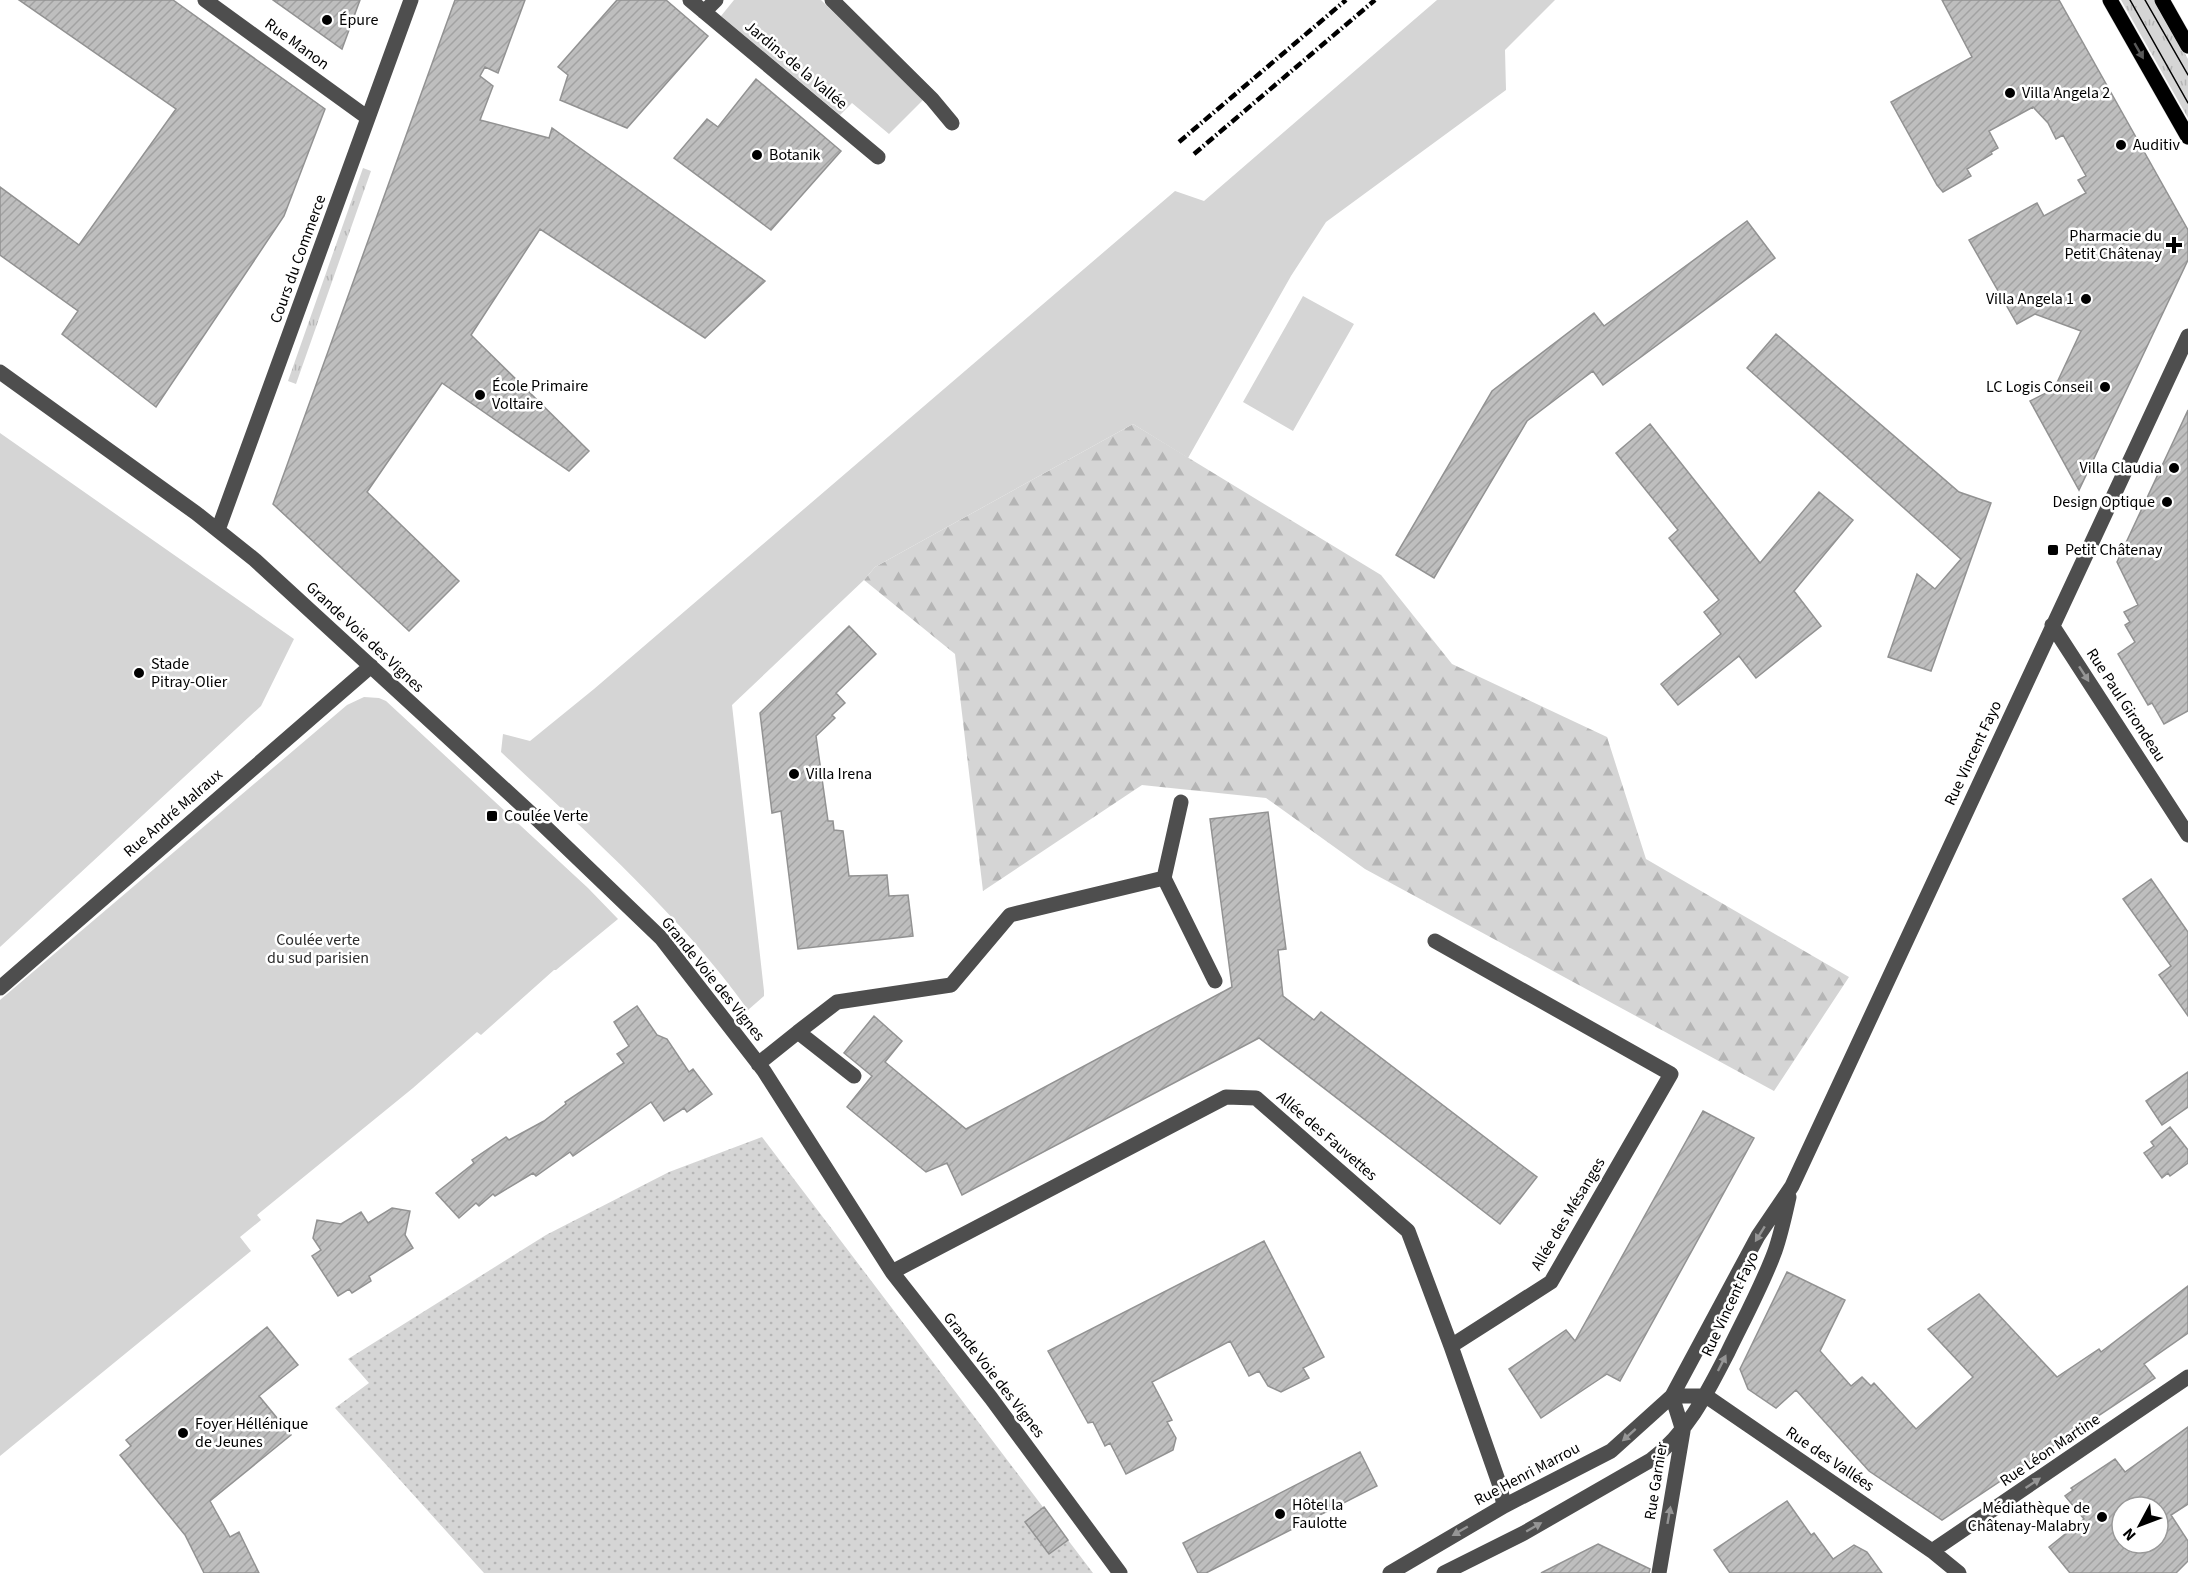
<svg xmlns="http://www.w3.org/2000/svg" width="2188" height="1573" font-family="'Source Sans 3',sans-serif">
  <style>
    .grass { fill: url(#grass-tufts) }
    .forest { fill: url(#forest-firs) }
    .park { fill: #d5d5d5 }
    .garden { fill: url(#garden-dots) }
    .building { fill: url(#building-hatch); stroke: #929292; stroke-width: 1.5; fill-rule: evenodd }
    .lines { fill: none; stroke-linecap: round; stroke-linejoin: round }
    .major-casing { stroke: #dbdbdb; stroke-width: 16 }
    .minor { stroke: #4e4e4e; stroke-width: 15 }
    .major { stroke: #000; stroke-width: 15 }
    .tram { stroke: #000; stroke-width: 1.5 }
    .rail { stroke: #000; stroke-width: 4.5; stroke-dasharray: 9 3 1.5 3; stroke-linecap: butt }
    .oneway { fill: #595959 }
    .oneway2 { fill: #959595 }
    .poi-dot { fill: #000; stroke: #fff; stroke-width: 2 }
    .labels { text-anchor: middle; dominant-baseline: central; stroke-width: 5; stroke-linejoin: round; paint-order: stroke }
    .poi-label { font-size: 16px; fill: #000; stroke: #fff; text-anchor: start }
    .street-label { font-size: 16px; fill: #000; stroke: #fff }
    .park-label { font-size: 16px; fill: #2c2c2c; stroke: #fff }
  </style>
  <defs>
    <pattern id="grass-tufts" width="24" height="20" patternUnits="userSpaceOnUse" patternTransform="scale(1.5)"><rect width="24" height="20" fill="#d5d5d5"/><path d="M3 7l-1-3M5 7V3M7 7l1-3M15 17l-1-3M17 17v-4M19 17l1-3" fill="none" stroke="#b5b5b5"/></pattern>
    <pattern id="forest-firs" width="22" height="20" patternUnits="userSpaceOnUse" patternTransform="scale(1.5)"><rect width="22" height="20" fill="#d5d5d5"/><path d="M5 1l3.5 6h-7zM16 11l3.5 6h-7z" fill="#b5b5b5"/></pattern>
    <pattern id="garden-dots" width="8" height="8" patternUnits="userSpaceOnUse" patternTransform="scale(1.5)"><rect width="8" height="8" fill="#d5d5d5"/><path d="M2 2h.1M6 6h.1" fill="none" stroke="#b5b5b5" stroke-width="1.8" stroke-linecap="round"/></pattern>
    <pattern id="building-hatch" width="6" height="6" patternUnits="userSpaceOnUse" patternTransform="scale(1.5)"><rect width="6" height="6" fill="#bebebe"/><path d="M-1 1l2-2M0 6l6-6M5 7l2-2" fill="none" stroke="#a2a2a2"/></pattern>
  </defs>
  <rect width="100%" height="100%" fill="#fff"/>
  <path class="grass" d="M 2121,0 L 2155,0 L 2188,59 L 2188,118 Z
    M 363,168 L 371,171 L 296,384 L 288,381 Z"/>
  <path class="forest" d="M 1133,424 L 1381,575 L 1452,664 L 1607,737 L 1646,859 L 1849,977 L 1774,1091 L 1365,869 L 1266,798 L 1142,785 L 983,891 L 955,654 L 864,580 L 875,567 Z"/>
  <path class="park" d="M 734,0 L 821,0 L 923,100 L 889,134 L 852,103 L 840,115 L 721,16 Z
    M 1437,0 L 1555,0 L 1505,50 L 1506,90 L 1326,222 L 1291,276 L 1188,458 L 1133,424 L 875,567 L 864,580 L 732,705 L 764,991 L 764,996 L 748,1010 C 678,912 588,834 501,752 L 503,734 L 530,741 L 594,689 L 1175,191 L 1204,201 Z
    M 1303,296 L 1354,324 L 1293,431 L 1243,402 Z
    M 0,433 L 294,639 L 261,706 L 0,947 Z
    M 364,697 L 379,698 L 386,701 L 588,888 L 618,919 L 556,970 L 554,970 L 481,1035 L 477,1032 L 413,1088 L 257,1215 L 261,1220 L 240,1237 L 251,1251 L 0,1456 L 0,1000 L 347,705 Z"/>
  <path class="garden" d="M 762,1137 L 1093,1573 L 484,1573 L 335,1408 L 369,1383 L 348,1359 L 546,1235 L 669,1172 Z"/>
  <path class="building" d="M 19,0 L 173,0 L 325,109 L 284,216 L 156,407 L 62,334 L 78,311 L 0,255 L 0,187 L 79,245 L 176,109 Z
    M 273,0 L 360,0 L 342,49 Z
    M 455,0 L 525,0 L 498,73 L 485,67 L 480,76 L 493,86 L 480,120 L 549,138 L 552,128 L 765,281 L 705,338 L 540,229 L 471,335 L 589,451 L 569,471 L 442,383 L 367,492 L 459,581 L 409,631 L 273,504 Z
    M 617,0 L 666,0 L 708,36 L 627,128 L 560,100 L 568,75 L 558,67 Z
    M 1942,0 L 2059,0 L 2188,230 L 2188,260 L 2079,490 L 2030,401 L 2054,389 L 2081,331 L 2035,314 L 2017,324 L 1969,240 L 2037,203 L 2044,216 L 2086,193 L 2078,180 L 2086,176 L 2063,135 L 2056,139 L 2048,123 L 2033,107 L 1989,131 L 1998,148 L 1991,152 L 1992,154 L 1967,169 L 1971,176 L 1943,192 L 1937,185 L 1891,102 L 1972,57 Z
    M 756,79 L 841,151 L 771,230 L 674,158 L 707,119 L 718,127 Z
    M 1747,221 L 1775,258 L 1603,385 L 1593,371 L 1527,421 L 1434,578 L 1396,555 L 1492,391 L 1594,313 L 1604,326 Z
    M 1776,334 L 1959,492 L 1991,503 L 1931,671 L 1888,657 L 1917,574 L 1935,589 L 1961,559 L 1747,368 Z
    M 2188,410 L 2188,711 L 2164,724 L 2152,703 L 2148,705 L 2118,654 L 2135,642 L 2125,625 L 2130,622 L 2124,612 L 2138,605 L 2117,562 Z
    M 1650,424 L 1760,563 L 1819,492 L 1853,520 L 1794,591 L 1821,626 L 1756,678 L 1739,656 L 1678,705 L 1661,684 L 1721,634 L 1704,612 L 1719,600 L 1669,538 L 1678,530 L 1616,453 Z
    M 849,626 L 876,654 L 836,693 L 845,703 L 832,715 L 835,718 L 816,736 L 828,821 L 833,821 L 834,830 L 843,831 L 849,876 L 887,875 L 889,896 L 908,895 L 913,936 L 798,949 L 781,811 L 772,813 L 760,713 Z
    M 1268,812 L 1286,949 L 1278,950 L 1283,996 L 1314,1020 L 1321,1012 L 1537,1177 L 1500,1224 L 1259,1038 L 962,1195 L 947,1163 L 926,1172 L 847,1107 L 872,1076 L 844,1053 L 874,1016 L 902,1041 L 885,1062 L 966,1129 L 1232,987 L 1210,819 Z
    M 2151,879 L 2188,932 L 2188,1016 L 2159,975 L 2171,966 L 2123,899 Z
    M 637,1006 L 657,1035 L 667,1039 L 689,1072 L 693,1069 L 712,1094 L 687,1112 L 684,1108 L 664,1121 L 651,1102 L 573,1156 L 570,1152 L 536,1176 L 533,1173 L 495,1196 L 493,1194 L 479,1206 L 476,1203 L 459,1218 L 436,1193 L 474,1163 L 472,1160 L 506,1137 L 509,1140 L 544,1121 L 566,1104 L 565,1102 L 624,1063 L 617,1054 L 629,1046 L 614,1022 Z
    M 2188,1072 L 2188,1107 L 2162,1125 L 2146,1101 Z
    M 1703,1111 L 1754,1138 L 1620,1381 L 1607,1374 L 1541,1418 L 1509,1369 L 1566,1330 L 1575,1341 Z
    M 2170,1127 L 2188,1150 L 2188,1163 L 2170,1176 L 2168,1173 L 2162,1178 L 2144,1153 L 2154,1146 L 2151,1142 Z
    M 392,1208 L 410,1211 L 405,1235 L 413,1248 L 369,1276 L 371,1281 L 352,1293 L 349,1289 L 338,1296 L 312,1256 L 321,1250 L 313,1238 L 317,1220 L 341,1224 L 361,1212 L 368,1223 Z
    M 1264,1241 L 1324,1357 L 1303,1368 L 1309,1378 L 1281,1392 L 1268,1386 L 1259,1371 L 1249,1376 L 1230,1341 L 1152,1382 L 1172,1420 L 1167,1422 L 1176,1438 L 1173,1450 L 1126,1474 L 1110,1443 L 1105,1446 L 1093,1422 L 1088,1423 L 1048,1351 Z
    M 1787,1272 L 1845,1300 L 1820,1351 L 1851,1386 L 1862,1377 L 1871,1386 L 1874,1383 L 1916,1429 L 1973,1377 L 1928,1329 L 1979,1294 L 2057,1377 L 2099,1349 L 2101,1352 L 2188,1286 L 2188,1333 L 2144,1364 L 2155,1378 L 1942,1520 L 1869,1471 L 1796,1390 L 1776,1408 L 1748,1389 L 1740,1369 Z
    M 267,1327 L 298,1365 L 259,1396 L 291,1435 L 210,1501 L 230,1537 L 239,1532 L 259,1573 L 204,1573 L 185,1535 L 120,1455 L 131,1446 L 126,1440 Z
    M 2188,1427 L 2188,1504 L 2171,1515 L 2188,1541 L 2188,1561 L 2176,1573 L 2070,1573 L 2049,1547 L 2084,1519 L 2065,1496 L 2073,1490 L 2071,1488 L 2115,1459 L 2125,1472 ZM 2122,1507 L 2158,1507 L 2158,1543 L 2122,1543 Z
    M 1360,1452 L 1377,1486 L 1206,1573 L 1198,1573 L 1183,1543 Z
    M 1787,1501 L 1811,1535 L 1814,1533 L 1833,1559 L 1854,1545 L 1867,1552 L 1882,1573 L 1730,1573 L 1714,1550 Z
    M 1044,1507 L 1068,1540 L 1049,1554 L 1025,1522 Z
    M 1598,1544 L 1650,1569 L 1649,1573 L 1541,1573 Z"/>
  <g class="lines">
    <defs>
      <path id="major" d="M 2110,0 L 2188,137
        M 2162,0 L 2188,46"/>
    </defs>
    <use href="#major" class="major-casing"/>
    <path class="minor" d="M 205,0 L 368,118
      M 690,0 L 878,157
      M 832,0 L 932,99 L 952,123
      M 704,12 L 716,0
      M 0,372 L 196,513 L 255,560 L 536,818 L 661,938 L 764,1071 L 892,1272 L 991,1398 L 1120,1573
      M 218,530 L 411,0
      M 2052,625 L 2188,835
      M 1164,878 L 1181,802
      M 1435,941 L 1671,1074 L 1551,1282 L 1451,1346
      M 0,988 L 371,666
      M 798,1032 L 837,1002 L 951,985 L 1010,915 L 1164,878 L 1215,981
      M 758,1064 L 798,1032 L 854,1076
      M 892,1272 L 1226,1097 L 1256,1098 L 1408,1231 L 1451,1346 L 1500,1486 L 1504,1506
      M 1672,1396 L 1706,1396 L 1932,1551 L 1959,1573
      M 1932,1551 L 2188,1377
      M 1390,1573 L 1504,1506 L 1611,1451 L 1672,1396 L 1758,1236 L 1792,1186 L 2188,336
      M 1444,1573 L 1524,1533 L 1651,1460 C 1688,1432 1707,1393 1728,1352 C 1744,1319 1762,1286 1775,1251 C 1781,1234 1785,1215 1789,1197
      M 1659,1573 L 1683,1431 L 1672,1396"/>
    <use href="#major" class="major"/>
    <path class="tram" d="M 2130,0 L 2188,103
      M 2145,0 L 2188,75"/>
    <path class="rail" d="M 1179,142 L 1346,0
      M 1194,154 L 1375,0"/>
  </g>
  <defs><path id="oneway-solid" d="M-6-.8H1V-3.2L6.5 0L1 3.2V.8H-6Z" transform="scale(1.5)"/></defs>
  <use class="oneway" href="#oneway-solid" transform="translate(2139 51) rotate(60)"/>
  <g class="oneway2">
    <use href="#oneway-solid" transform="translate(2084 674) rotate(57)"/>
    <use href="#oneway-solid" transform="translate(1760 1234) rotate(122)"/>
    <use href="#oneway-solid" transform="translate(1722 1363) rotate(-63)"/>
    <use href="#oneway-solid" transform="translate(1629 1435) rotate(138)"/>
    <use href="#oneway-solid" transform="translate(2033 1483) rotate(-34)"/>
    <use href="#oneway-solid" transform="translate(1669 1515) rotate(-80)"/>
    <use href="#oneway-solid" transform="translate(1534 1527) rotate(-30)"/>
    <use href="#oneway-solid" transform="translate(1460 1531) rotate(150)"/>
  </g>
  <g class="poi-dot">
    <circle cx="327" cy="20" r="6"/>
    <circle cx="2010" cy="93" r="6"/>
    <circle cx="2121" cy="145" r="6"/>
    <circle cx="757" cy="155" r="6"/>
    <path d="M2171 236h6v6h6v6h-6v6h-6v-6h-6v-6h6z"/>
    <circle cx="2086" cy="299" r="6"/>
    <circle cx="2105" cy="387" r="6"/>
    <circle cx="480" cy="395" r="6"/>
    <circle cx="2174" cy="468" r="6"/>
    <circle cx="2167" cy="502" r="6"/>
    <rect x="2047" y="544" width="12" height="12" rx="3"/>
    <circle cx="139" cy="673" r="6"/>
    <circle cx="794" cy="774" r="6"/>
    <rect x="486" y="810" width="12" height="12" rx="3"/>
    <circle cx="183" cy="1433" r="6"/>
    <circle cx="1280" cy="1514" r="6"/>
    <circle cx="2102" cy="1517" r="6"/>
  </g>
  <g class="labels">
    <g class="poi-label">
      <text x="339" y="20">Épure</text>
      <text x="2022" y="93">Villa Angela 2</text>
      <text x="2133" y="145">Auditiv</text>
      <text x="769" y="155">Botanik</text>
      <text x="2162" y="236" text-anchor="end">Pharmacie du<tspan x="2162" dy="18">Petit Châtenay</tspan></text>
      <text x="2074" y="299" text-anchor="end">Villa Angela 1</text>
      <text x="492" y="386">École Primaire<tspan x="492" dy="18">Voltaire</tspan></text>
      <text x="2093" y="387" text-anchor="end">LC Logis Conseil</text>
      <text x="2162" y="468" text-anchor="end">Villa Claudia</text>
      <text x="2155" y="502" text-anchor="end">Design Optique</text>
      <text x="2065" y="550">Petit Châtenay</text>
      <text x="151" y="664">Stade<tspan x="151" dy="18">Pitray-Olier</tspan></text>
      <text x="806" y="774">Villa Irena</text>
      <text x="504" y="816">Coulée Verte</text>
      <text x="195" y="1424">Foyer Héllénique<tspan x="195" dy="18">de Jeunes</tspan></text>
      <text x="1292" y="1505">Hôtel la<tspan x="1292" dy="18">Faulotte</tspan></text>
      <text x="2090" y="1508" text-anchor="end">Médiathèque de<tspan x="2090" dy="18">Châtenay-Malabry</tspan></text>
    </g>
    <g class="street-label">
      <text transform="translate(297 44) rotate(36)">Rue Manon</text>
      <text transform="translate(796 65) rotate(40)">Jardins de la Vallée</text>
      <text transform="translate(298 259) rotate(-70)">Cours du Commerce</text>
      <text transform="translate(365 637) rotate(43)">Grande Voie des Vignes</text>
      <text transform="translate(2126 705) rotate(57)">Rue Paul Girondeau</text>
      <text transform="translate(1973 753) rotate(-65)">Rue Vincent Fayo</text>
      <text transform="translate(173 813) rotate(-41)">Rue André Malraux</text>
      <text transform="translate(713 979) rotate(51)">Grande Voie des Vignes</text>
      <text transform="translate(1327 1136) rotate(41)">Allée des Fauvettes</text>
      <text transform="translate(1568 1214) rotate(-59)">Allée des Mésanges</text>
      <text transform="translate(1730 1304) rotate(-65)">Rue Vincent Fayo</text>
      <text transform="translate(994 1375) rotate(52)">Grande Voie des Vignes</text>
      <text transform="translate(2050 1450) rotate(-34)">Rue Léon Martine</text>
      <text transform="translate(1830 1459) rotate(34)">Rue des Vallées</text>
      <text transform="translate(1527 1474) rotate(-28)">Rue Henri Marrou</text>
      <text transform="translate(1656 1481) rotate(-81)">Rue Garnier</text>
    </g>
    <g class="park-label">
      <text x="318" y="940">Coulée verte<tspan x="318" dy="18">du sud parisien</tspan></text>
    </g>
  </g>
  <g transform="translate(2140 1525) rotate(229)"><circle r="28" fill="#ffffff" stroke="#999999" stroke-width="1.5"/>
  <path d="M0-4.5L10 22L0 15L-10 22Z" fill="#000000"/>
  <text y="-9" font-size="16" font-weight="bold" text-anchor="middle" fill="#000000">N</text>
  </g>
</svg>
